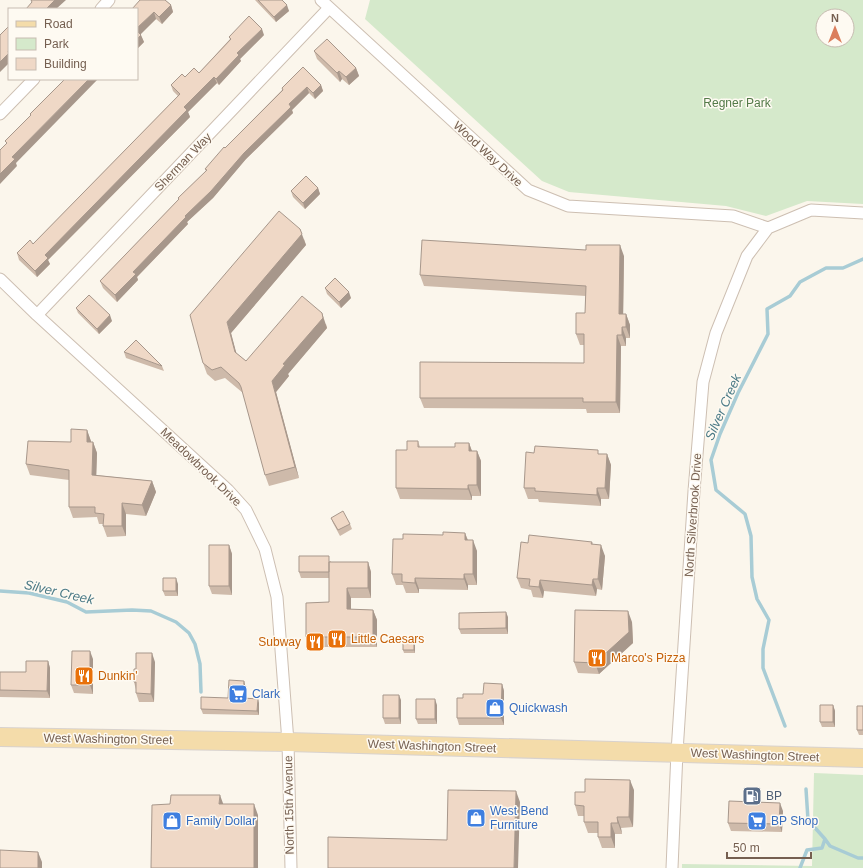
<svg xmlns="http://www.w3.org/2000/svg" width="863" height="868" font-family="Helvetica,sans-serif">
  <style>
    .green { fill: #d5e9cb; fill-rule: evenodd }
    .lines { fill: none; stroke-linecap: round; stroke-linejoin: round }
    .stream { stroke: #a8ccd5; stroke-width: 3.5 }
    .street-casing { stroke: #cdbfb2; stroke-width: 13 }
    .primary-casing { stroke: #d8d2ce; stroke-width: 20 }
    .street { stroke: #fff; stroke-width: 11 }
    .primary { stroke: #f4dcaa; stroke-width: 18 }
    .wall { fill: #cebaaa }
    .shaded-wall { fill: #a7978b }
    .building { fill: #efd8c6; stroke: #a7978b }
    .labels { text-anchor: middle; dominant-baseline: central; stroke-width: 3; stroke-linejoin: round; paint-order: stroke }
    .park-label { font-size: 12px; fill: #547a49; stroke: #fefaf2 }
    .street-label { font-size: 12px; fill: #755f50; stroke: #fefaf2 }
    .food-label { font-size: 12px; fill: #c56008; stroke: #fefaf2; text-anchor: start }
    .shop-label { font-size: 12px; fill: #366cbe; stroke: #fefaf2; text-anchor: start }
    .service-label { font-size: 12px; fill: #4e5e75; stroke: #fefaf2; text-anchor: start }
    .water-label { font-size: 13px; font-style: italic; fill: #4b7a86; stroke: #fefaf2 }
  </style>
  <rect width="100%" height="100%" fill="#fbf6ec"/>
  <path class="green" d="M 370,0 L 863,0 L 863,204 L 807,201 L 766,216 L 726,206 L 569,192 L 542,181 L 365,19 ZM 823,16 L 847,16 L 847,40 L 823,40 Z
    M 814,773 L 863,775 L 863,868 L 682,868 L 682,864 L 812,866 Z"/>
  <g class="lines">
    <path class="stream" d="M 0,591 L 29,593 L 67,602 L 86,612 L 132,610 L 151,611 L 176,622 L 189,633 L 195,644 L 200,664 L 201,692
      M 785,726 L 763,668 L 763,649 L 769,620 L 757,599 L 752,577 L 751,536 L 745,514 L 716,490 L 711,460 L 720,434 L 738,393 L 768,334 L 767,309 L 790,296 L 800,282 L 826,268 L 843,268 L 863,259
      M 825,839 L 830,846 L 858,858 L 863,858
      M 800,868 L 807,850 L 822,848 L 825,839 L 808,820 L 806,789"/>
    <defs>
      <path id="street" d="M 321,0 L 528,190 L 568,206 L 733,216 L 768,228
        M 101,9 L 109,0
        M 0,114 L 34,79
        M 0,279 L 37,315 L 228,490 L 246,510 L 265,549 L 277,597 L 288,742 L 291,868
        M 37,315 L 329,8
        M 672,868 L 677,752 L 694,491 L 703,382 L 716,333 L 747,256 L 768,228 L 811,210 L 863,213"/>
      <path id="primary" d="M 0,737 L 288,742 L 863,758"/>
    </defs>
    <use href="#street" class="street-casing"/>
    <use href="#primary" class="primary-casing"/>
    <use href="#street" class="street"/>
    <use href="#primary" class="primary"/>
  </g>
  <path class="wall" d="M 140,0 L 165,0 L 171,5 L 173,12 L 162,24 L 156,19 L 140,34 L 144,42 L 137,49 L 137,9 L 140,1 Z
    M 255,0 L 282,0 L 289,11 L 276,22 Z
    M 264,35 L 240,59 L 241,61 L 219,85 L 217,83 L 188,112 L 190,117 L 48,260 L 50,264 L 37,277 L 19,260 L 17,253 L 33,244 L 178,96 L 173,91 L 171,85 L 185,77 L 199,73 L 230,39 L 229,37 Z
    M 314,51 L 356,68 L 359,76 L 349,85 L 342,79 L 340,82 L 317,59 Z
    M 321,85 L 323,91 L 315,99 L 309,93 L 292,110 L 293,113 L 246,159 L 213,198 L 187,222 L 188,224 L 137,277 L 138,280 L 117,302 L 103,288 L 100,281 L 178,200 L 178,198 L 206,171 L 205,169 L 225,148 L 282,90 L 282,88 Z
    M 318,188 L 320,194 L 305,209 L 293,197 L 291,191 Z
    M 304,239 L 306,245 L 231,333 L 236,353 L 246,361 L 326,324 L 327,328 L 288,374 L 289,376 L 276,392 L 299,478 L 269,486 L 265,475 L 243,393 L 225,378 L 215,381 L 207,374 L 203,363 Z
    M 624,256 L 623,314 L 626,314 L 630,325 L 630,338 L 626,338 L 626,346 L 621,346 L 620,413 L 587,413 L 586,409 L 424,408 L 420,398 L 584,363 L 584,345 L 580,345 L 576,334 L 585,313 L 586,296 L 424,286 L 420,275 Z
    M 325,288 L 351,298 L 341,308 L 327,294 Z
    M 76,308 L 112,321 L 99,334 L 78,313 Z
    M 124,352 L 162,366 L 164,371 L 126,358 Z
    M 87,430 L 91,442 L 93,442 L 97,453 L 96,475 L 152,481 L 156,492 L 146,516 L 126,514 L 126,536 L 107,537 L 103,526 L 103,524 L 99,524 L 97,517 L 73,518 L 69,507 L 69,480 L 30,475 L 26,464 L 71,442 Z
    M 418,441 L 420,447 L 455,447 L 469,443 L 472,451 L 477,451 L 481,461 L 481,496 L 472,496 L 472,500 L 400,499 L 396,488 L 407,450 Z
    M 534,453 L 607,454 L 611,465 L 609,499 L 601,499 L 601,506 L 539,502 L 538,499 L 528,499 L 524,488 Z
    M 331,518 L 350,524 L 352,529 L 340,536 L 333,523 Z
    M 465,533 L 468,540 L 477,551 L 477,585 L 468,585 L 468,590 L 419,589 L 419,593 L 406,593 L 403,585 L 396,585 L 392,574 L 403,539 Z
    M 592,542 L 593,544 L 605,556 L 602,590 L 597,589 L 596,596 L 544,591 L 543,598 L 533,597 L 531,590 L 521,588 L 517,578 L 528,543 Z
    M 229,545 L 232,554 L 232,595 L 212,594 L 209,586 Z
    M 331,561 L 331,562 L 368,562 L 371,572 L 371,598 L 351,598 L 351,609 L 373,610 L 377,620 L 377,647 L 310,647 L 306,637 L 329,602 L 329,578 L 301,578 L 299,572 Z
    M 178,584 L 178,596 L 165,596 L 163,591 Z
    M 508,617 L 508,634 L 461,634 L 459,629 Z
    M 632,622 L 633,643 L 599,674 L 578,673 L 574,662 Z
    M 415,642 L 415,653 L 404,653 L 403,650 Z
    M 93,659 L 93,694 L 74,693 L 71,685 Z
    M 48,661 L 50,668 L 50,698 L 0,697 L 0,672 L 26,672 Z
    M 155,662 L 154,702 L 139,702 L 136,693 L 136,690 L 134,682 L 136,669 Z
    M 244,681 L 245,685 L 245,698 L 259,703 L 259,715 L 203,714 L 201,709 L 228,698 Z
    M 502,684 L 504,691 L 504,725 L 459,725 L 457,718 L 463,698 L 483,694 Z
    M 401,700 L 401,724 L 385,724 L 383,718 Z
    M 437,705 L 437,724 L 418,724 L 416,719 Z
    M 833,705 L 835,711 L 835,727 L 822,727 L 820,722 Z
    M 863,706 L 863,735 L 859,735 L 857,730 Z
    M 634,790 L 633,827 L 621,828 L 622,834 L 615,834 L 615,848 L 602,848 L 598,837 L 598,833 L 588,833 L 584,822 L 584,816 L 578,816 L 575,805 Z
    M 783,811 L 782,832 L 731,831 L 728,823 Z"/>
  <path class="shaded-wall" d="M 55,0 L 66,0 L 56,9 L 46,9 Z
    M 171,5 L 173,12 L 162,24 L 159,17 Z
    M 287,5 L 289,11 L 276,22 L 274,17 Z
    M 154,12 L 156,19 L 138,37 L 137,34 L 137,28 Z
    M 262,29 L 264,35 L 240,59 L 241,61 L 219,85 L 216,79 L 237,53 Z
    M 141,35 L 144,42 L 137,49 L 137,39 Z
    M 9,50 L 9,63 L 0,72 L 0,62 Z
    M 356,68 L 359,76 L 349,85 L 346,77 Z
    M 339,71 L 342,79 L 340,82 L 337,73 Z
    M 214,77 L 217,83 L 188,112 L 190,117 L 48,260 L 50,264 L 37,277 L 35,271 L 45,255 L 184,107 Z
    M 89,79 L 98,79 L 16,163 L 17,166 L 0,184 L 0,174 L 12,157 Z
    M 321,85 L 323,91 L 315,99 L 313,93 Z
    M 307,87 L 309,93 L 292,110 L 293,113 L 246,159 L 213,198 L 187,222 L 188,224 L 137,277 L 138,280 L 117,302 L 115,295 L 133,272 L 289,104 Z
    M 318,188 L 320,194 L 305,209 L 303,203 Z
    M 300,229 L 306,245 L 231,333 L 239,363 L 235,352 L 227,322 Z
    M 620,245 L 624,256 L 623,325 L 619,314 Z
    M 349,292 L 351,298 L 341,308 L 339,302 Z
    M 322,313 L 327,328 L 288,374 L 289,376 L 276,392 L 299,478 L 295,467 L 272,381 L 283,364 Z
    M 626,314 L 630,325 L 630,338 L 626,327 Z
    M 110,315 L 112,321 L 99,334 L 97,329 Z
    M 622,327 L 626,338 L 626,346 L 622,335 Z
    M 617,335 L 621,346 L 620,413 L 616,402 Z
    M 87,430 L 91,441 L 91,453 L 87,442 Z
    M 93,442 L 97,453 L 96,485 L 92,475 Z
    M 469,443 L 473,454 L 469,451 Z
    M 477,451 L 481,461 L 481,496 L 477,485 Z
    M 607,454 L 611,465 L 609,499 L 605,488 Z
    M 152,481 L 156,492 L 146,516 L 142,505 Z
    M 468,485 L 472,496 L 472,500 L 468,489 Z
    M 597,488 L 601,499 L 601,506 L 597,495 Z
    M 122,503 L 126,514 L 126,536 L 122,526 Z
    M 465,533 L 469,544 L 465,540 Z
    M 473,540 L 477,551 L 477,585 L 473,574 Z
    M 229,545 L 232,554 L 232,595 L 229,586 Z
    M 601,545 L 605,556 L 602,590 L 598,579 Z
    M 368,562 L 371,572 L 371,598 L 368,588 Z
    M 464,574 L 468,585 L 468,590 L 464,579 Z
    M 176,578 L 178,584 L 178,596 L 176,591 Z
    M 415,578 L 419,589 L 419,593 L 415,583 Z
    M 593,579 L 597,589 L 596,596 L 592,585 Z
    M 540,580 L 544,591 L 543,598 L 539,587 Z
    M 347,588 L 351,598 L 351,619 L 347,609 Z
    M 373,610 L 377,620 L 377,647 L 373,637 Z
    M 628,611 L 632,622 L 633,643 L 599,674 L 595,663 Z
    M 506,612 L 508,617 L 508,634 L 506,628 Z
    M 414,639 L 415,642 L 415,653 L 414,650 Z
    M 90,651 L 93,659 L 93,694 L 90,685 Z
    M 152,653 L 155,662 L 154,702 L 151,694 Z
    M 48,661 L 50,668 L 50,698 L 47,691 Z
    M 244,681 L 245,685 L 245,702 L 243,698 Z
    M 502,684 L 504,691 L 504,725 L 501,718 Z
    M 399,695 L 401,700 L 401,724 L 399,718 Z
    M 258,699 L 259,703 L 259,715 L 257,711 Z
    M 435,699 L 437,705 L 437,724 L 435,719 Z
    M 833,705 L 835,711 L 835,727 L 833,722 Z
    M 630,780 L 634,790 L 633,827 L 629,817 Z
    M 516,791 L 520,802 L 518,868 L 514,868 Z
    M 220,795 L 224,806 L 219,804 Z
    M 780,803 L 783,811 L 782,832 L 779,824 Z
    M 254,804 L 258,815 L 258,868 L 254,868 Z
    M 617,817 L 621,828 L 622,834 L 618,823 Z
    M 611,823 L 615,834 L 615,848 L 611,837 Z
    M 38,852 L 42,862 L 42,868 L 38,868 Z"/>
  <path class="building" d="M 31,0 L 55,0 L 46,9 L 26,9 L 32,2 Z
    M 140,0 L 165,0 L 171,5 L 159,17 L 154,12 L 137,28 L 137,9 L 132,9 Z
    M 258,0 L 282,0 L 287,5 L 274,17 Z
    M 249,16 L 262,29 L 237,53 L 239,55 L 216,79 L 214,77 L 184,107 L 187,110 L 45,255 L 48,258 L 35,271 L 17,253 L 30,240 L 33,244 L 180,94 L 171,85 L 182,74 L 185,77 L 194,68 L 199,73 L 231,39 L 229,37 Z
    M 9,26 L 9,50 L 8,51 L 9,53 L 0,62 L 0,35 Z
    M 137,31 L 141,35 L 137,39 Z
    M 327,39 L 356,68 L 346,77 L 339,71 L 337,73 L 314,51 Z
    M 303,67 L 321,85 L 313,93 L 307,87 L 289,104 L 291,107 L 244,153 L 211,191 L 185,216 L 186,217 L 133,272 L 136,274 L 115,295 L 100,281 L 179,199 L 178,198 L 207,170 L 205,169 L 224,147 L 225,148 L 283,90 L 282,88 Z
    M 65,79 L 89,79 L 12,157 L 15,159 L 0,174 L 0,150 L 7,143 L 5,141 L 31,115 L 30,114 Z
    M 306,176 L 318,188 L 303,203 L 291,191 Z
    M 279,211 L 300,229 L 302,234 L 227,322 L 235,352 L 246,361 L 302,296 L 322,313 L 323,318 L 283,364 L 285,365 L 272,381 L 295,467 L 265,475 L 241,387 L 239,383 L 221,367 L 212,370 L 203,363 L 190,315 Z
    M 422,240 L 586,250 L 586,245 L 620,245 L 619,314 L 626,314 L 626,327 L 622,327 L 622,335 L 617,335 L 616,402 L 583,402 L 583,398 L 420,398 L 420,362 L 584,363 L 584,334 L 576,334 L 576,313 L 585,313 L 586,286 L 420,275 Z
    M 335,278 L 349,292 L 339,302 L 325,288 Z
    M 89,295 L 110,315 L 97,329 L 76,308 Z
    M 136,340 L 162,366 L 124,352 Z
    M 71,429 L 87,430 L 87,442 L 93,442 L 92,475 L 152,481 L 142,505 L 122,503 L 122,526 L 103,526 L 104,514 L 95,513 L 95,507 L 69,507 L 69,470 L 26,464 L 28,441 L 71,442 Z
    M 407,441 L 418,441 L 418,447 L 455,447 L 455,443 L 469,443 L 469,451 L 477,451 L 477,485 L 468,485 L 468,489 L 396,488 L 396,450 L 407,450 Z
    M 535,446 L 598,450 L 598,454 L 607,454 L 605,488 L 597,488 L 597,495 L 535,491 L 535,488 L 524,488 L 526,452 L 534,453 Z
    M 343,511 L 350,524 L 338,530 L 331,518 Z
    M 443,532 L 465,533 L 465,540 L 473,540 L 473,574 L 464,574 L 464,579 L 415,578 L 415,583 L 402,582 L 402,574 L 392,574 L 393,539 L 403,539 L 403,534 L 443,535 Z
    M 529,535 L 592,542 L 591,544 L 601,545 L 598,579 L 593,579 L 592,585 L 540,580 L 539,587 L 529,586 L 530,579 L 517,578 L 521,542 L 528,543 Z
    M 209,545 L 229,545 L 229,586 L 209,586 Z
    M 299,556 L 329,556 L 329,572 L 299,572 Z
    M 329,562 L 368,562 L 368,588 L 347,588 L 347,609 L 373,610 L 373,637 L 306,637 L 306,603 L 329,602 Z
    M 163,578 L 176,578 L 176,591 L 163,591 Z
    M 575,610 L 628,611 L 629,632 L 595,663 L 574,662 Z
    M 506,612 L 506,628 L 459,629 L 459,613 Z
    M 403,639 L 414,639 L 414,650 L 403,650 Z
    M 72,651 L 90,651 L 90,685 L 71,685 Z
    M 136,653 L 152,653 L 151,694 L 136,693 L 136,682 L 134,682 L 134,669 L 136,669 Z
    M 26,661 L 48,661 L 47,691 L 0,690 L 0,672 L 26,672 Z
    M 229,680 L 244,681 L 243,698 L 258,699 L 257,711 L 201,709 L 201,697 L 228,698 Z
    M 484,683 L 502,684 L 501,718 L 457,718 L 457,698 L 463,698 L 463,694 L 483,694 Z
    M 383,695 L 399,695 L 399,718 L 383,718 Z
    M 416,699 L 435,699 L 435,719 L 416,719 Z
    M 820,705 L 833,705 L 833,722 L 820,722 Z
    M 857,706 L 863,706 L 863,730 L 857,730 Z
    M 585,779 L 630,780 L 629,817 L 617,817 L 618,823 L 611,823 L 611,837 L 598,837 L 598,822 L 584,822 L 584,806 L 575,805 L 575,792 L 585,792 Z
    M 448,790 L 516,791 L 514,868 L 328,868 L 328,837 L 447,840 Z
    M 171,795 L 220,795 L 219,804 L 254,804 L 254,868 L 151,868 L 152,805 L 170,804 Z
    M 729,801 L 780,803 L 779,824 L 728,823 Z
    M 0,850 L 38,852 L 38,868 L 0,868 Z"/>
  <defs>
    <symbol id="restaurant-square" viewBox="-11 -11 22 22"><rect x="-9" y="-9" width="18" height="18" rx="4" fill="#e8710a" stroke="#fefaf2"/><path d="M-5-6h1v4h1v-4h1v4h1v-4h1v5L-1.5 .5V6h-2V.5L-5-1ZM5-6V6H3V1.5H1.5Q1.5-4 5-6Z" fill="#fff"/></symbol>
    <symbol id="supermarket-square" viewBox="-11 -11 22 22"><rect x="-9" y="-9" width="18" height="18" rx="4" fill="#3f7fe0" stroke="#fefaf2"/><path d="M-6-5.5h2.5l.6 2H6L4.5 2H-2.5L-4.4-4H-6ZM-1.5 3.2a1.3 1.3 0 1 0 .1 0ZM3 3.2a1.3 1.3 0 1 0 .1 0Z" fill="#fff"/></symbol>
    <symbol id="shop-square" viewBox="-11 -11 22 22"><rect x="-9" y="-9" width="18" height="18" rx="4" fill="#3f7fe0" stroke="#fefaf2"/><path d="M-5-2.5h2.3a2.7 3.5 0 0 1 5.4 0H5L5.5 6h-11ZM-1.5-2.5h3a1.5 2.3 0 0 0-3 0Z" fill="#fff"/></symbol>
    <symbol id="fuel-square" viewBox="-11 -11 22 22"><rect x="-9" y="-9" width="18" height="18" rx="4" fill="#5c6f8a" stroke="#fefaf2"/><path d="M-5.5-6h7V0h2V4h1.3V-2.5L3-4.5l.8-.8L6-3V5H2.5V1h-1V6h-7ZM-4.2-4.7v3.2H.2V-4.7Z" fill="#fff"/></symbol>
  </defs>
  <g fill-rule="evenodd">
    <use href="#restaurant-square" x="326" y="628" width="22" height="22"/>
    <use href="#restaurant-square" x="304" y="631" width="22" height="22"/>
    <use href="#restaurant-square" x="586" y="647" width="22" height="22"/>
    <use href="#restaurant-square" x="73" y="665" width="22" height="22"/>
    <use href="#supermarket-square" x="227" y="683" width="22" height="22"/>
    <use href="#shop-square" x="484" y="697" width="22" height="22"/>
    <use href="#fuel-square" x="741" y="785" width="22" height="22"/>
    <use href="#shop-square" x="465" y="807" width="22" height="22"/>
    <use href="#shop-square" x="161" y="810" width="22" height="22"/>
    <use href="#supermarket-square" x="746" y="810" width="22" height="22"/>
  </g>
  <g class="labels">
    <g class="park-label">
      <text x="737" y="103">Regner Park</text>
    </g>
    <g class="street-label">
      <text transform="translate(488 154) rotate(43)">Wood Way Drive</text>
      <text transform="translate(183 162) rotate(-46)">Sherman Way</text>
      <text transform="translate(201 467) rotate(44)">Meadowbrook Drive</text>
      <text transform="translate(693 515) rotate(-86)">North Silverbrook Drive</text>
      <text transform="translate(108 739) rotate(1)">West Washington Street</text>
      <text transform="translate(432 746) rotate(2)">West Washington Street</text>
      <text transform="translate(755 755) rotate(2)">West Washington Street</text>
      <text transform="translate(289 805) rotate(-91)">North 15th Avenue</text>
    </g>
    <g class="food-label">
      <text x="351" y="639">Little Caesars</text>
      <text x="301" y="642" text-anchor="end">Subway</text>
      <text x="611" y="658">Marco's Pizza</text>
      <text x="98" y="676">Dunkin'</text>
    </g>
    <g class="shop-label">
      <text x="252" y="694">Clark</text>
      <text x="509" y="708">Quickwash</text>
      <text x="490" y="811">West Bend<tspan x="490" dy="14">Furniture</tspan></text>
      <text x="186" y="821">Family Dollar</text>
      <text x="771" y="821">BP Shop</text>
    </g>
    <g class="service-label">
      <text x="766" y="796">BP</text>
    </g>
    <g class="water-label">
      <text transform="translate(723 407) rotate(-66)">Silver Creek</text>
      <text transform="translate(59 592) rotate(13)">Silver Creek</text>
    </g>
  </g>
  <rect x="8" y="8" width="130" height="72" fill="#fefaf2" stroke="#c7bcb1"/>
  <rect x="16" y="21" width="20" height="6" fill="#f4dcaa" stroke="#c7bcb1"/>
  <text x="44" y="28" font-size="12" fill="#755f50">Road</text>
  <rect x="16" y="38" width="20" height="12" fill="#d5e9cb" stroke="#c7bcb1"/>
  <text x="44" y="48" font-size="12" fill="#755f50">Park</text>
  <rect x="16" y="58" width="20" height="12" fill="#efd8c6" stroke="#c7bcb1"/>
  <text x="44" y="68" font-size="12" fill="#755f50">Building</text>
  <g transform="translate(835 28)"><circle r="19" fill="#fefaf2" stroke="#c7bcb1"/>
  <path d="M0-3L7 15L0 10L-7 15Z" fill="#db7e5c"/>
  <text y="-6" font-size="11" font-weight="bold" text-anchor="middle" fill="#755f50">N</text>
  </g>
  <path d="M727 852v6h84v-6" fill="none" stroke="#755f50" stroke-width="2"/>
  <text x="733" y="852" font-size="12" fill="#755f50" stroke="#fefaf2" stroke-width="3" paint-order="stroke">50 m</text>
</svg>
